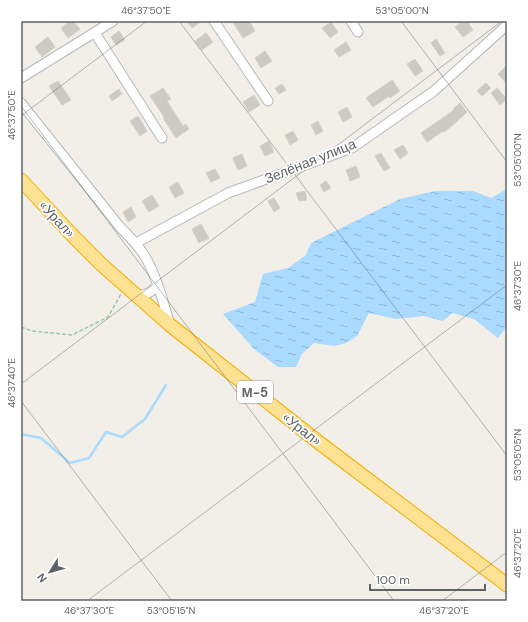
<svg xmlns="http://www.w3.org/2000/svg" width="528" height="622" font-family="'DM Sans',sans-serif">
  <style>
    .water { fill: url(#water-ripples) }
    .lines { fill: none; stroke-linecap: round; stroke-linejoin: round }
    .stream { stroke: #aadaff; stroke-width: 2.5 }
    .building { fill: #cccac5; stroke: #d6d1c6 }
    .minor-casing { stroke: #b5b8bc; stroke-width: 11 }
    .highway-casing { stroke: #f9ab00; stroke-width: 15 }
    .path { stroke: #9cc7a9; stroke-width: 1.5; stroke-dasharray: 4 2; stroke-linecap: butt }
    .minor { stroke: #fff; stroke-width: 9 }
    .highway { stroke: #fde293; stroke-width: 13 }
    .ticks { fill: none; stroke: #5f6368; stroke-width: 1; stroke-opacity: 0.45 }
    .labels { text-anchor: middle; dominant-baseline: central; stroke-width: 3.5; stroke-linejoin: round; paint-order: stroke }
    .shield { fill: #fff; stroke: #8f9295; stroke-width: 1 }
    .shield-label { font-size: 13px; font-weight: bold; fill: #5f6368 }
    .street-label { font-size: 14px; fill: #5f6368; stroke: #fff }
    .neatline { fill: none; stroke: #5f6368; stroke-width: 1.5 }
    .ticks-label { font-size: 10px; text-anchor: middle; fill: #5f6368 }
  </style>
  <defs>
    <pattern id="water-ripples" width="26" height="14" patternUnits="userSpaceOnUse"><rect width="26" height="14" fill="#aadaff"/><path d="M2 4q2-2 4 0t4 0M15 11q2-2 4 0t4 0" fill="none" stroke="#8eb4d2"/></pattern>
  </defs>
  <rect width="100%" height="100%" fill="#f1efe8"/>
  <path class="water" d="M 507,189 L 507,326 L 498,338 L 474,319 L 452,313 L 443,321 L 424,316 L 396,319 L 369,313 L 357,336 L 346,343 L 334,346 L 314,343 L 302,354 L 296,367 L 278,367 L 254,349 L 223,314 L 255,302 L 263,274 L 288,268 L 306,255 L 311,243 L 400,199 L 435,191 L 473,191 L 491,198 Z"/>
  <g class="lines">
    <path class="stream" d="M 21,434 L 41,438 L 70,463 L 89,458 L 106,432 L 122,437 L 145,419 L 166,385"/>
  </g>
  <path class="building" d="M 71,21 L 73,21 L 80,29 L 68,38 L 61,28 Z
    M 187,21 L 202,21 L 192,28 Z
    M 232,21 L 249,21 L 255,31 L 243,38 Z
    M 463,21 L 467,21 L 473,30 L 463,37 L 455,27 Z
    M 331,22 L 338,32 L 330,38 L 322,28 Z
    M 119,31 L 125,40 L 116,45 L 111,37 Z
    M 206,33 L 213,42 L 202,50 L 195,41 Z
    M 48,37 L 55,47 L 42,57 L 35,47 Z
    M 436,39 L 445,53 L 440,56 L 431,43 Z
    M 346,42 L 351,50 L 339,57 L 334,50 Z
    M 265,51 L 272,61 L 261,68 L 255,58 Z
    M 415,59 L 423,71 L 415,76 L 407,64 Z
    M 507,65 L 507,84 L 498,74 Z
    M 392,80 L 400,91 L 390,98 L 389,96 L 373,107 L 366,98 Z
    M 58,81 L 71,100 L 62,105 L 49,86 Z
    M 486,83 L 491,88 L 482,96 L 477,91 Z
    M 282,84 L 286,90 L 279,94 L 275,88 Z
    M 163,88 L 171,99 L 167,101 L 183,126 L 186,124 L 189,129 L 176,138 L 163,118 L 164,117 L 150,96 Z
    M 497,88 L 507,99 L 500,105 L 491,93 Z
    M 119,89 L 122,94 L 112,101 L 109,96 Z
    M 254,95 L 260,105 L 249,112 L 243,102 Z
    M 460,103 L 467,112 L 453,125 L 444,132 L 443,131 L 427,142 L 421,133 L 454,110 L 453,109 Z
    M 347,107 L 352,117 L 343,122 L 338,112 Z
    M 138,116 L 147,131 L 140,136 L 130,121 Z
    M 318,121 L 323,131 L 316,135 L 311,125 Z
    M 293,131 L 298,140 L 290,145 L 285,135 Z
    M 269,141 L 274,152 L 265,156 L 260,146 Z
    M 403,145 L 408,153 L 400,159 L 394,150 Z
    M 381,153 L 390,168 L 384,171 L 375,156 Z
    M 242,154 L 247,166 L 238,170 L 233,158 Z
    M 356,166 L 360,177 L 350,181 L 346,170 Z
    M 215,169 L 220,178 L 211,182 L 206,173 Z
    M 326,181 L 331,188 L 324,192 L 320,185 Z
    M 178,182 L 184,193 L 175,198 L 169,187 Z
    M 305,191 L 307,200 L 299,201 L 296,193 Z
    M 152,195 L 159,206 L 149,212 L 142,201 Z
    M 274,198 L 280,208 L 274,212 L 268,201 Z
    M 131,207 L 136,217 L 128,222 L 123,212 Z
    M 201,224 L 209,238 L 199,243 L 192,229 Z"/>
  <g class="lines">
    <defs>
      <path id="minor" d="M 214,21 L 268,101
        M 351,21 L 358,32
        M 95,33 L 162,138
        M 21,78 L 113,21
        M 21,103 L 120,227 C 129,236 138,245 144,255 C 157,276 163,302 170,325
        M 136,243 L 228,193 L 352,148 L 434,91 L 507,25
        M 137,297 C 145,294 154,293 157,283"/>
      <path id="highway" d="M 21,180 L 71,234 L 102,265 L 170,325 L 317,441 L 507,585"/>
    </defs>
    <use href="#minor" class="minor-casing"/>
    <use href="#highway" class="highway-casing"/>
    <path class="path" d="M 21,327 L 32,331 L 72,335 L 108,317 L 121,294"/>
    <use href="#minor" class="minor"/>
    <use href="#highway" class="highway"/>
  </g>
  <path class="ticks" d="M 179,21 L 507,456M 401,21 L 507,162M 21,106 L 394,601M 21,116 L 147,21M 21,384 L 502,21M 21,401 L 172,601M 87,601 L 507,285M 442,601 L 507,552"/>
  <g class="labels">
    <rect class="shield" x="237" y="381" width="36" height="22" rx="3"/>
    <g class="shield-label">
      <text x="255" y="392">М-5</text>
    </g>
    <g class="street-label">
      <text transform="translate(310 161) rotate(-22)">Зелёная улица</text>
      <text transform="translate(57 219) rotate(47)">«Урал»</text>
      <text transform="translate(302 429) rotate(38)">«Урал»</text>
    </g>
  </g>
  <rect width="528" height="622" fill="none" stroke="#ffffff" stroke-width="44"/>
  <g transform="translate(50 572) rotate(233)" stroke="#ffffff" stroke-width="3" paint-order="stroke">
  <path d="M0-3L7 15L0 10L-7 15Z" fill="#5f6368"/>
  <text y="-6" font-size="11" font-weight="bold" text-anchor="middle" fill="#5f6368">N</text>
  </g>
  <path d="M370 584v6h115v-6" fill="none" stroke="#5f6368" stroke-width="2"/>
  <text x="376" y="584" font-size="12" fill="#5f6368" stroke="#ffffff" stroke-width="3" paint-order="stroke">100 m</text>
  <rect x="22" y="22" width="484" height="578" class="neatline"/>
  <g class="ticks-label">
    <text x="146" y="14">46°37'50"E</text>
    <text x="402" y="14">53°05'00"N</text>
    <text transform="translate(11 115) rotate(-90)" y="4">46°37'50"E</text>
    <text transform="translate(517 160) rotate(-90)" y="4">53°05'00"N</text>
    <text transform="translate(517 286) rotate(-90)" y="4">46°37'30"E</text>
    <text transform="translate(11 383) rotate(-90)" y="4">46°37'40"E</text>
    <text transform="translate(517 455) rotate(-90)" y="4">53°05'05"N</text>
    <text transform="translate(517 553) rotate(-90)" y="4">46°37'20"E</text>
    <text x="89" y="614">46°37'30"E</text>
    <text x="171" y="614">53°05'15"N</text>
    <text x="444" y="614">46°37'20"E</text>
  </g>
</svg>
